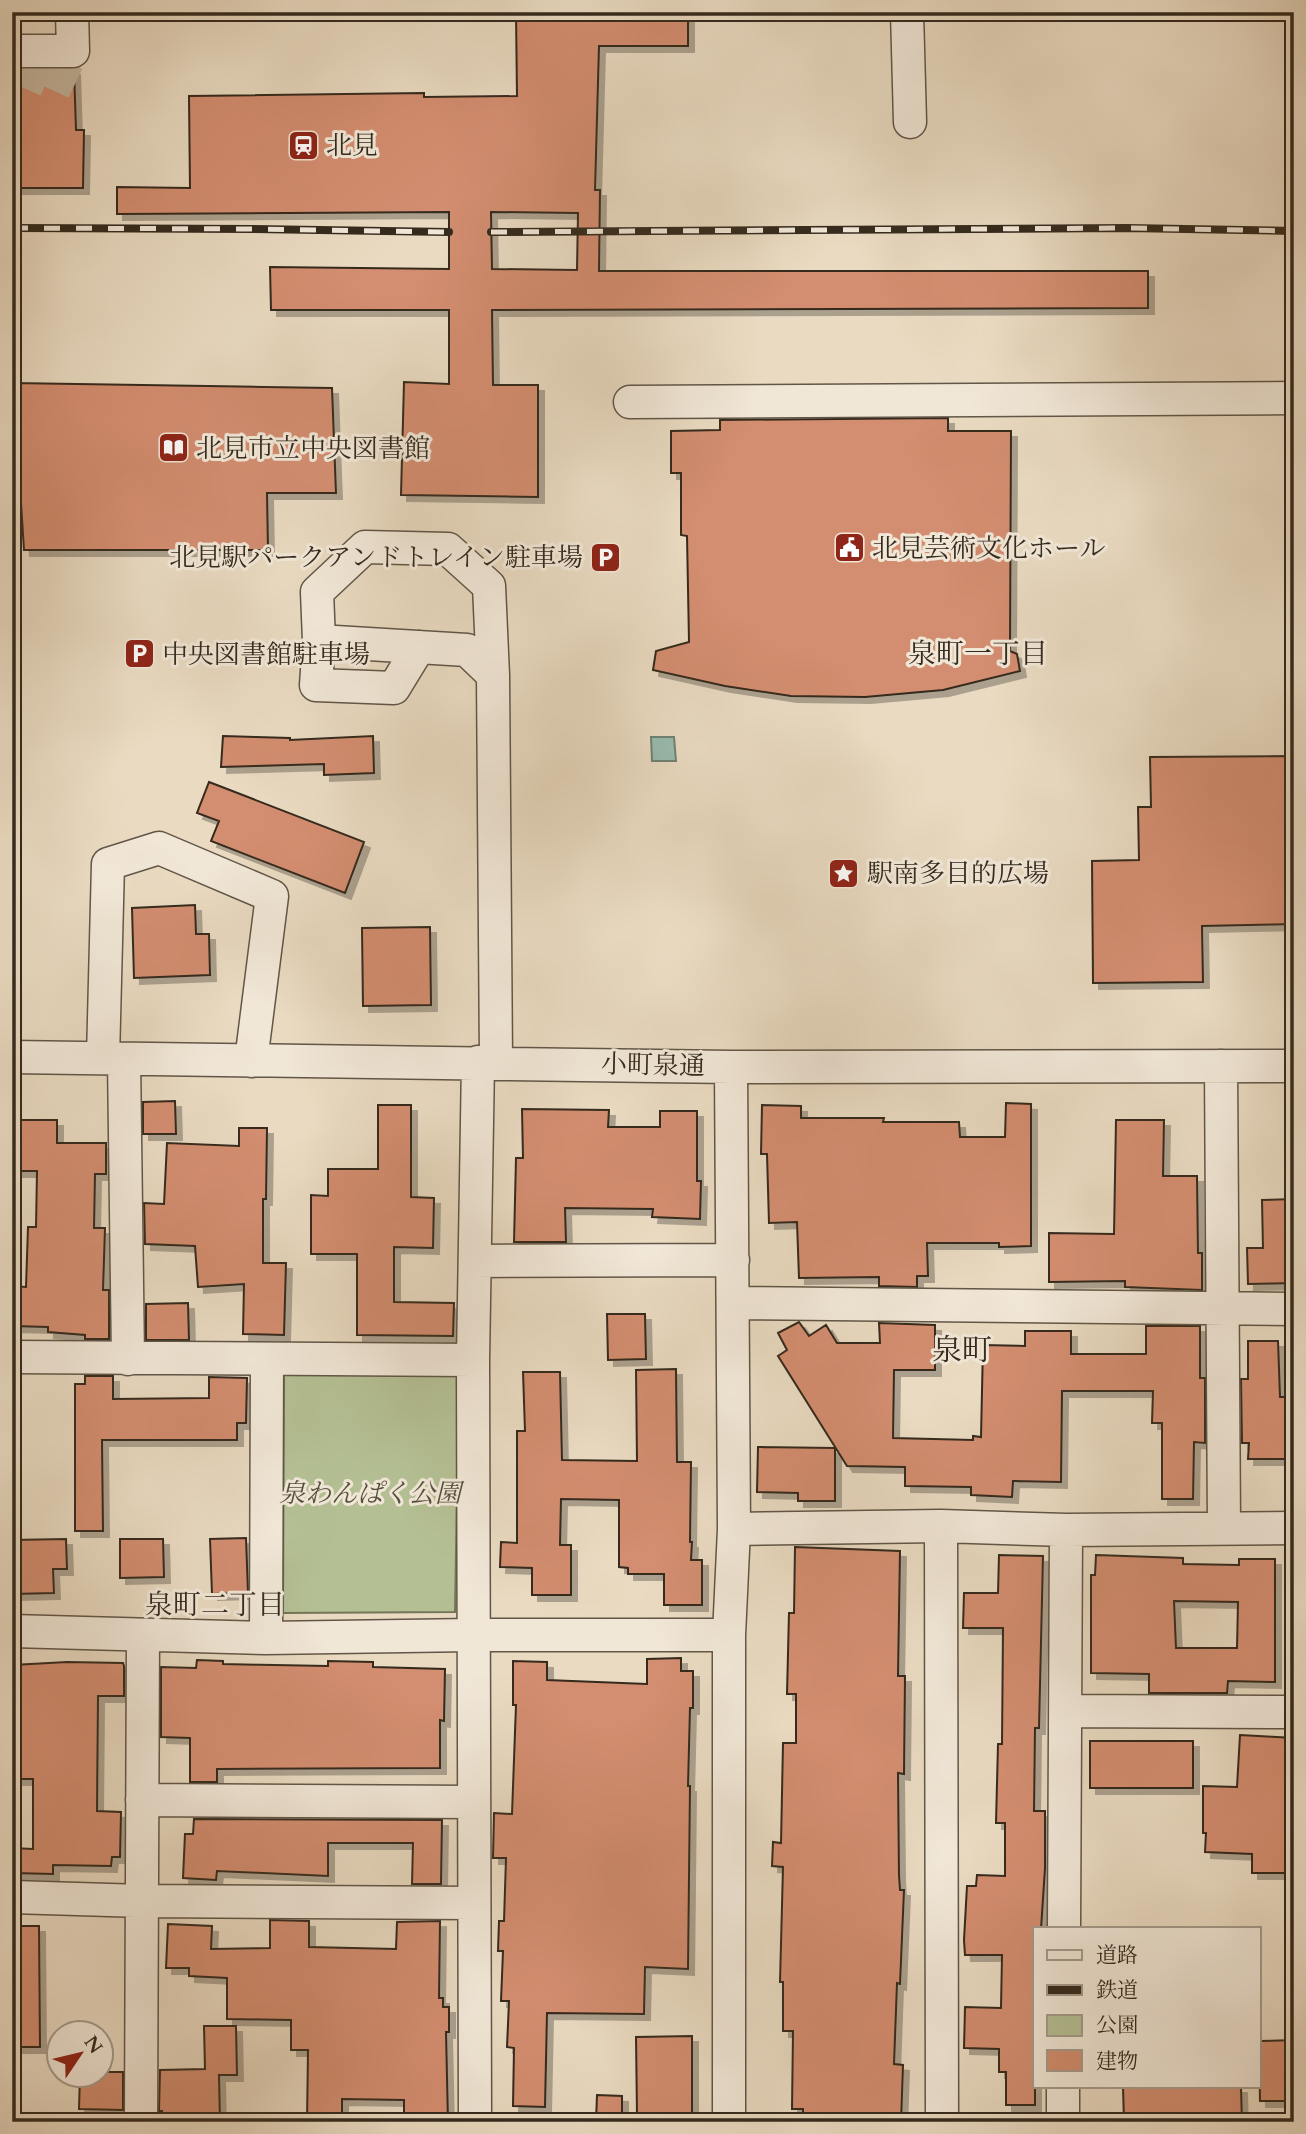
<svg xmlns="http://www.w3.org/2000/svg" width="1306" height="2134" font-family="Cardo,'Noto Serif JP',serif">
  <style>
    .green { fill: #b4c094; stroke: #747559; stroke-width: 2 }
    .water { fill: #98bbae; stroke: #708174; stroke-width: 2 }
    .building { fill: #d38d6f; stroke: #342a1e; stroke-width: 2; fill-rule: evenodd; filter: url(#shadow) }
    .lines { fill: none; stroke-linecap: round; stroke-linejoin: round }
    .minor-tunnel { stroke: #c5b7a0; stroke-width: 32; stroke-dasharray: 32 16; stroke-linecap: butt }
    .minor-casing { stroke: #615647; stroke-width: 35 }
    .minor { stroke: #f1e7d7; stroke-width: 32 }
    .rail-casing { stroke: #342a1e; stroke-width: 8 }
    .rail { stroke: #f1e7d7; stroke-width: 5; stroke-dasharray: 16; stroke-linecap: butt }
    .labels { text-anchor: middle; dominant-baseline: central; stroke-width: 6; stroke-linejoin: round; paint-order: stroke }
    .poi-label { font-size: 26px; fill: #342a1e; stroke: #f1e7d7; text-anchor: start }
    .street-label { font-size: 26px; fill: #342a1e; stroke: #f1e7d7 }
    .park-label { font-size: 26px; font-style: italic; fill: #54503c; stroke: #f1e7d7 }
    .neighbourhood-label { font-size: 28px; fill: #342a1e; stroke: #f1e7d7 }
    .quarter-label { font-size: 30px; fill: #342a1e; stroke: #f1e7d7 }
  </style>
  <defs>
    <filter id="shadow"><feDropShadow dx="6" dy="6" stdDeviation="0" flood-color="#0004"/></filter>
  </defs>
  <rect width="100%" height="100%" fill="#e9dac1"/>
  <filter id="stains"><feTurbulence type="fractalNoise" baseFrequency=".00286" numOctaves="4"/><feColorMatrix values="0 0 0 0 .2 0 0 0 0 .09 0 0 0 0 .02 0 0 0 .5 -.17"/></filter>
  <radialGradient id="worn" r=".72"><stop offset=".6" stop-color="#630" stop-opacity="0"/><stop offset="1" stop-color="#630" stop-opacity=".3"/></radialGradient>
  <path class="green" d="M 459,1372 L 455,1612 L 283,1613 L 284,1374 Z"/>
  <path class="water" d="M 651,737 L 674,737 L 676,761 L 652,761 Z"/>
  <path class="building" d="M 516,14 L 688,15 L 688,46 L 599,46 L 595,190 L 600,190 L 599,271 L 1148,271 L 1148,308 L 492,310 L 493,385 L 538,385 L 538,497 L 401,495 L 404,382 L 449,384 L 449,310 L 271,310 L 270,267 L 449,269 L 449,212 L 117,214 L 117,187 L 190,188 L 189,96 L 424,93 L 424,97 L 517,96 ZM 491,212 L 578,213 L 577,270 L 492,269 Z
    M 12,69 L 74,69 L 76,130 L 84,130 L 83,188 L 12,188 Z
    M 12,383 L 332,388 L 336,493 L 267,493 L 268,550 L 24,550 L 21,503 L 12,503 Z
    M 948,418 L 948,431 L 1011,431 L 1010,651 L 1017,654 L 1020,671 L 943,690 L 865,697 L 791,696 L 725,686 L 653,670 L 656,651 L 689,642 L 687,536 L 681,535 L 681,473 L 671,473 L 671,431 L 720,430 L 720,420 Z
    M 223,736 L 290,738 L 290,740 L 373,736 L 374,773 L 324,775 L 324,764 L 221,767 Z
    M 1294,756 L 1294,924 L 1202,926 L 1203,982 L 1093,983 L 1092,861 L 1139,860 L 1138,807 L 1151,807 L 1150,757 Z
    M 209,782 L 364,842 L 345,893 L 211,841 L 219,821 L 197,813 Z
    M 195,905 L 196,934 L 209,934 L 210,975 L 134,978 L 132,908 Z
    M 430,927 L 431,1005 L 363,1006 L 362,928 Z
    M 175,1101 L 176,1134 L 143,1134 L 143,1102 Z
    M 1006,1103 L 1031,1104 L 1031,1246 L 999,1247 L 999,1243 L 927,1243 L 928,1276 L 917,1276 L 917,1287 L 879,1286 L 879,1277 L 799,1278 L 797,1222 L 769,1223 L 767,1154 L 761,1154 L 762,1105 L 801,1106 L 801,1118 L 884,1118 L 883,1122 L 959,1122 L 960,1137 L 1005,1137 Z
    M 378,1105 L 411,1105 L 411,1197 L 434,1198 L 433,1248 L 394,1247 L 394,1302 L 454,1303 L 453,1336 L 357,1335 L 357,1254 L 311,1254 L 311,1195 L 328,1196 L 328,1169 L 378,1169 Z
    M 522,1109 L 609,1110 L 608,1127 L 660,1127 L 660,1111 L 697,1111 L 697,1181 L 701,1181 L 700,1219 L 652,1217 L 653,1209 L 565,1208 L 566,1242 L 514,1242 L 516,1158 L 523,1158 Z
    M 12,1120 L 57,1120 L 57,1143 L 106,1143 L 106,1174 L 95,1174 L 94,1228 L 105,1228 L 103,1290 L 109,1290 L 109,1339 L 85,1339 L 85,1335 L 48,1332 L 48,1327 L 12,1326 L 12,1286 L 26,1287 L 28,1227 L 36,1227 L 37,1171 L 12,1171 Z
    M 1116,1120 L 1164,1120 L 1163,1176 L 1197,1176 L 1198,1253 L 1202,1253 L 1202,1290 L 1125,1287 L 1125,1281 L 1049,1282 L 1049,1233 L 1114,1234 Z
    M 239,1128 L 267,1128 L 266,1199 L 263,1199 L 263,1263 L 286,1263 L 284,1335 L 243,1334 L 244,1284 L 198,1287 L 195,1246 L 145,1244 L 144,1203 L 164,1204 L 167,1143 L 239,1146 Z
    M 1293,1199 L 1294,1283 L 1248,1284 L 1247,1248 L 1263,1248 L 1262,1200 Z
    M 188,1303 L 189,1340 L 146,1340 L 146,1304 Z
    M 607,1314 L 645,1314 L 646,1359 L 608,1360 Z
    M 799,1322 L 809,1336 L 826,1325 L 837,1343 L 880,1343 L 879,1323 L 935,1325 L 935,1370 L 894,1370 L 893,1438 L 973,1440 L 973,1436 L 981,1437 L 983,1345 L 1025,1346 L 1025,1331 L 1071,1331 L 1071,1354 L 1146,1354 L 1146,1326 L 1200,1326 L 1200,1378 L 1205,1378 L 1205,1443 L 1194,1442 L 1193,1499 L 1162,1499 L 1162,1423 L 1152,1423 L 1153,1391 L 1062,1391 L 1061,1482 L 1013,1481 L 1012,1497 L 971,1495 L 971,1487 L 905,1486 L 905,1467 L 847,1466 L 778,1356 L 787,1350 L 778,1333 Z
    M 1248,1341 L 1278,1341 L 1280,1397 L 1287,1397 L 1287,1459 L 1248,1459 L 1249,1443 L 1242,1443 L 1241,1379 L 1248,1379 Z
    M 676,1369 L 677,1462 L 691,1462 L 690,1542 L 692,1542 L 691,1560 L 702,1560 L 702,1605 L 664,1605 L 664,1574 L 628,1574 L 628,1568 L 619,1567 L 619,1500 L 561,1499 L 560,1545 L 571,1545 L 571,1595 L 532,1595 L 532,1568 L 500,1567 L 501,1542 L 517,1543 L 517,1431 L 525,1431 L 523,1372 L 560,1372 L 562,1460 L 637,1461 L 636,1370 Z
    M 85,1376 L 113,1376 L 113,1399 L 209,1398 L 209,1377 L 247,1378 L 246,1423 L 237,1423 L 237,1440 L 102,1440 L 103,1531 L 75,1531 L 75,1384 L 85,1384 Z
    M 758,1447 L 835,1448 L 835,1501 L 798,1501 L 798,1493 L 757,1492 Z
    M 246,1538 L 248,1593 L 212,1594 L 210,1539 Z
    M 66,1539 L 67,1569 L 53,1569 L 54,1593 L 13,1594 L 12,1540 Z
    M 120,1539 L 163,1539 L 164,1577 L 120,1578 Z
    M 795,1547 L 900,1551 L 898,1676 L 905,1676 L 904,1774 L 898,1773 L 899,1875 L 900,1890 L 904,1890 L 900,1984 L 897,1983 L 894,2064 L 903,2065 L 901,2122 L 803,2121 L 803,2109 L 792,2109 L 793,2031 L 783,2031 L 783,1982 L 780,1982 L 783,1867 L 772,1866 L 773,1842 L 781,1843 L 783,1743 L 796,1743 L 796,1694 L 787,1694 L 789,1613 L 794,1613 Z
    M 999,1555 L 1043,1556 L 1039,1728 L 1035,1728 L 1034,1811 L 1045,1811 L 1045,1868 L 1041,1929 L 1035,1929 L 1035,2105 L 1006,2105 L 1006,2072 L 999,2072 L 999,2049 L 964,2048 L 965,2007 L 1001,2008 L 1002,1955 L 965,1955 L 964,1940 L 967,1886 L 976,1886 L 977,1875 L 1005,1876 L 1005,1823 L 996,1823 L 998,1744 L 1002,1744 L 1003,1628 L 963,1628 L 964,1593 L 998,1593 Z
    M 1096,1555 L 1183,1558 L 1183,1564 L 1239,1565 L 1239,1559 L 1275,1559 L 1275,1682 L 1228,1681 L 1227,1693 L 1149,1693 L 1149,1674 L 1091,1673 L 1091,1575 L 1095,1575 ZM 1174,1601 L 1238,1602 L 1237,1648 L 1176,1648 Z
    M 681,1658 L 681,1671 L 693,1671 L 693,1708 L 690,1708 L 688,1786 L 690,1786 L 688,1969 L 645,1967 L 644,2014 L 547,2013 L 545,2107 L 513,2106 L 514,2048 L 507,2047 L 509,2001 L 501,2001 L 503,1951 L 498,1951 L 499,1921 L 504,1921 L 506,1858 L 493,1858 L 494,1813 L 512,1814 L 516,1705 L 513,1705 L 513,1661 L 547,1662 L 547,1680 L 647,1684 L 647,1659 Z
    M 197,1660 L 223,1661 L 223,1664 L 328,1666 L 328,1661 L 373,1662 L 373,1667 L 445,1669 L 444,1721 L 440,1720 L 440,1768 L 217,1769 L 217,1782 L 190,1782 L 190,1738 L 161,1737 L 161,1667 L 196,1668 Z
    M 67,1662 L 123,1663 L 124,1666 L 124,1696 L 98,1696 L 97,1811 L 121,1812 L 120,1857 L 112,1857 L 111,1866 L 53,1865 L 53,1874 L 12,1873 L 12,1848 L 33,1849 L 33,1779 L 12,1779 L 12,1722 L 15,1722 L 13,1665 Z
    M 1240,1735 L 1294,1738 L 1294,1824 L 1288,1824 L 1287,1873 L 1252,1873 L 1252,1854 L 1205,1852 L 1206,1833 L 1203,1833 L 1203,1786 L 1237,1787 Z
    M 1090,1741 L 1193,1741 L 1193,1788 L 1090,1788 Z
    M 194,1819 L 442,1820 L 441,1884 L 412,1884 L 413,1843 L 328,1843 L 328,1876 L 217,1871 L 216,1880 L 183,1878 L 185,1834 L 193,1834 Z
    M 270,1920 L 309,1921 L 309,1947 L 396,1949 L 397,1922 L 440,1921 L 439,1998 L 443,1998 L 443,2007 L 449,2007 L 449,2032 L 446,2032 L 448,2122 L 404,2122 L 404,2100 L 342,2099 L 342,2122 L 307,2122 L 308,2050 L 291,2050 L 291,2020 L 227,2019 L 227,1978 L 189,1976 L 189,1968 L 166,1968 L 168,1924 L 212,1926 L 211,1949 L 270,1948 Z
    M 12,1926 L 39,1926 L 40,2047 L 12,2047 Z
    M 204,2026 L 236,2026 L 237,2075 L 219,2075 L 220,2122 L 162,2122 L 162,2111 L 159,2111 L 160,2070 L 205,2069 Z
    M 692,2036 L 692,2115 L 637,2115 L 636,2037 Z
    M 1294,2040 L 1294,2101 L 1260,2101 L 1259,2041 Z
    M 102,2072 L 123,2072 L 123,2110 L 79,2109 L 80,2075 L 102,2075 Z
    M 1123,2087 L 1241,2087 L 1242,2122 L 1124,2122 Z
    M 597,2095 L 622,2096 L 622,2122 L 596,2122 Z"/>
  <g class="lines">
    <path class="minor-tunnel" d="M 26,89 L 43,51
      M 54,91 L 73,51"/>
    <defs>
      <path id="minor" d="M 907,12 L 910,122
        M 12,51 L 73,51 L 72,12
        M 630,402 L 1294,398
        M 319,641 L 316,685 L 394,688 L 419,647
        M 493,675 L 467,650 L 319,641 L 317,592 L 365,547 L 448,549 L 489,586 L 493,675 L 496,1062
        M 12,1057 L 731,1067 L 1294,1066
        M 103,1058 L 108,864 L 159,848 L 272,896 L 251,1061
        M 124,1059 L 128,1359
        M 1221,1066 L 1224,1527
        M 475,1261 L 733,1260
        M 733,1303 L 1294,1309
        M 12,1357 L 473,1360
        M 941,1526 L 942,2122
        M 734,1529 L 941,1526 L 1066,1530 L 1294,1528
        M 12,1631 L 266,1638 L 472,1635 L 729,1635
        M 266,1638 L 267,1359
        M 1066,1711 L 1294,1712
        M 142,1800 L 474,1802
        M 12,1897 L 142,1901 L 474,1903
        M 1064,1929 L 1066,1530
        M 141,2122 L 143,1635
        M 475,2122 L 473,1360 L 478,1062
        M 729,2122 L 729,1635 L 734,1529 L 731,1067
        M 1063,2122 L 1063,2087"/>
    </defs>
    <use href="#minor" class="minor-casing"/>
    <use href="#minor" class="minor"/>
    <defs>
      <path id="rail" d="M 12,228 L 254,229 L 449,232
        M 491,232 L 1127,228 L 1294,231"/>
    </defs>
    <use href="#rail" class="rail-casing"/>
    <use href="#rail" class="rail"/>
  </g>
  <defs>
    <symbol id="station-square" viewBox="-11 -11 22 22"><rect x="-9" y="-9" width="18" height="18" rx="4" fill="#8f2418" stroke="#f1e7d7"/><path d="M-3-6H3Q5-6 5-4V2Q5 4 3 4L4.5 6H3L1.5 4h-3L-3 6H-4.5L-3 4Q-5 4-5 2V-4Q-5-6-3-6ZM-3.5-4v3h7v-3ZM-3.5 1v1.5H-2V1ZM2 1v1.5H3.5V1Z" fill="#fff"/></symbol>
    <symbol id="library-square" viewBox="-11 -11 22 22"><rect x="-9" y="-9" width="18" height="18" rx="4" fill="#8f2418" stroke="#f1e7d7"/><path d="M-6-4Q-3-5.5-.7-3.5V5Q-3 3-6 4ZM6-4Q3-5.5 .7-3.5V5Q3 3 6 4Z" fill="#fff"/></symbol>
    <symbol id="civic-square" viewBox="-11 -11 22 22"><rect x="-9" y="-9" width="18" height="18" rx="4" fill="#8f2418" stroke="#f1e7d7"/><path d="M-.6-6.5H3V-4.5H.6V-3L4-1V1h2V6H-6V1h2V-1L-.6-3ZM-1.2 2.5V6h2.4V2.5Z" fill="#fff"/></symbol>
    <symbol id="parking-square" viewBox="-11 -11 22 22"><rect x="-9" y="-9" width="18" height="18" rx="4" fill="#8f2418" stroke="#f1e7d7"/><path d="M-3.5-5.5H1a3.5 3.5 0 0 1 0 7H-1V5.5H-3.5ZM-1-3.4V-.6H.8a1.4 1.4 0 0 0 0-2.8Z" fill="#fff"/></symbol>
    <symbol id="sight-square" viewBox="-11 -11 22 22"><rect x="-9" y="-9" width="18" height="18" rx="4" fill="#8f2418" stroke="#f1e7d7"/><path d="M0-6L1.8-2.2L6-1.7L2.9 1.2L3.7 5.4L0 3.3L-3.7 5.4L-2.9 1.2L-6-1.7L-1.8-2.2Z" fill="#fff"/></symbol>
  </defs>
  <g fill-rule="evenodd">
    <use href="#station-square" x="286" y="128" width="35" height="35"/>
    <use href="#library-square" x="156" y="430" width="35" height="35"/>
    <use href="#civic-square" x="832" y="530" width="35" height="35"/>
    <use href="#parking-square" x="588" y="540" width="35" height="35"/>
    <use href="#parking-square" x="122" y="636" width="35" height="35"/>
    <use href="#sight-square" x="826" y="856" width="35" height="35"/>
  </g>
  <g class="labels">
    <g class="poi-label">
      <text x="326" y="145">北見</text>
      <text x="196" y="448">北見市立中央図書館</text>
      <text x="872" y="548">北見芸術文化ホール</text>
      <text x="583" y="557" text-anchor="end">北見駅パークアンドトレイン駐車場</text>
      <text x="162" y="654">中央図書館駐車場</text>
      <text x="867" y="873">駅南多目的広場</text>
    </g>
    <g class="street-label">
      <text transform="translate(653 1065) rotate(1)">小町泉通</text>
    </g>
    <g class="park-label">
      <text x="370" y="1493">泉わんぱく公園</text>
    </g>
    <g class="neighbourhood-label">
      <text x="978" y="654">泉町一丁目</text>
      <text x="215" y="1605">泉町二丁目</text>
    </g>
    <g class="quarter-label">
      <text x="962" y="1350">泉町</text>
    </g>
  </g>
  <rect width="1306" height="2134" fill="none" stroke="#e9dac1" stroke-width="42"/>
  <rect x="14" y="14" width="1278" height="2106" fill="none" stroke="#342a1e" stroke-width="3.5"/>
  <rect x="21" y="21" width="1264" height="2092" fill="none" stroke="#342a1e" stroke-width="2"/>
  <rect x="1033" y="1927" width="228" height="161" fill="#f1e7d7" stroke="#a59b8d" stroke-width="2"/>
  <rect x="1047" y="1950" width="35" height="10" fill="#f1e7d7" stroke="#a59b8d" stroke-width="2"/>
  <text x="1096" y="1962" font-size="21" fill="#342a1e">道路</text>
  <rect x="1047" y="1985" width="35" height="10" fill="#342a1e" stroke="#a59b8d" stroke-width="2"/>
  <text x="1096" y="1997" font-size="21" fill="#342a1e">鉄道</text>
  <rect x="1047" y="2015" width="35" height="21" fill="#b4c094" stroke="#a59b8d" stroke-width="2"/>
  <text x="1096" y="2032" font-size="21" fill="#342a1e">公園</text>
  <rect x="1047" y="2050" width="35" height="21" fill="#d38d6f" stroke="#a59b8d" stroke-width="2"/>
  <text x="1096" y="2068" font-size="21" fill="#342a1e">建物</text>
  <g transform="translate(80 2054) rotate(55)"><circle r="33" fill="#f1e7d7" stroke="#a59b8d" stroke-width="2"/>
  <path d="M0-5L12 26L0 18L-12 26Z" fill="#8f2418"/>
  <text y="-10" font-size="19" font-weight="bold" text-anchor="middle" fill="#342a1e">N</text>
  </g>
  <rect width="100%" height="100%" filter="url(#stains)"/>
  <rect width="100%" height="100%" fill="url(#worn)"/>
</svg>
